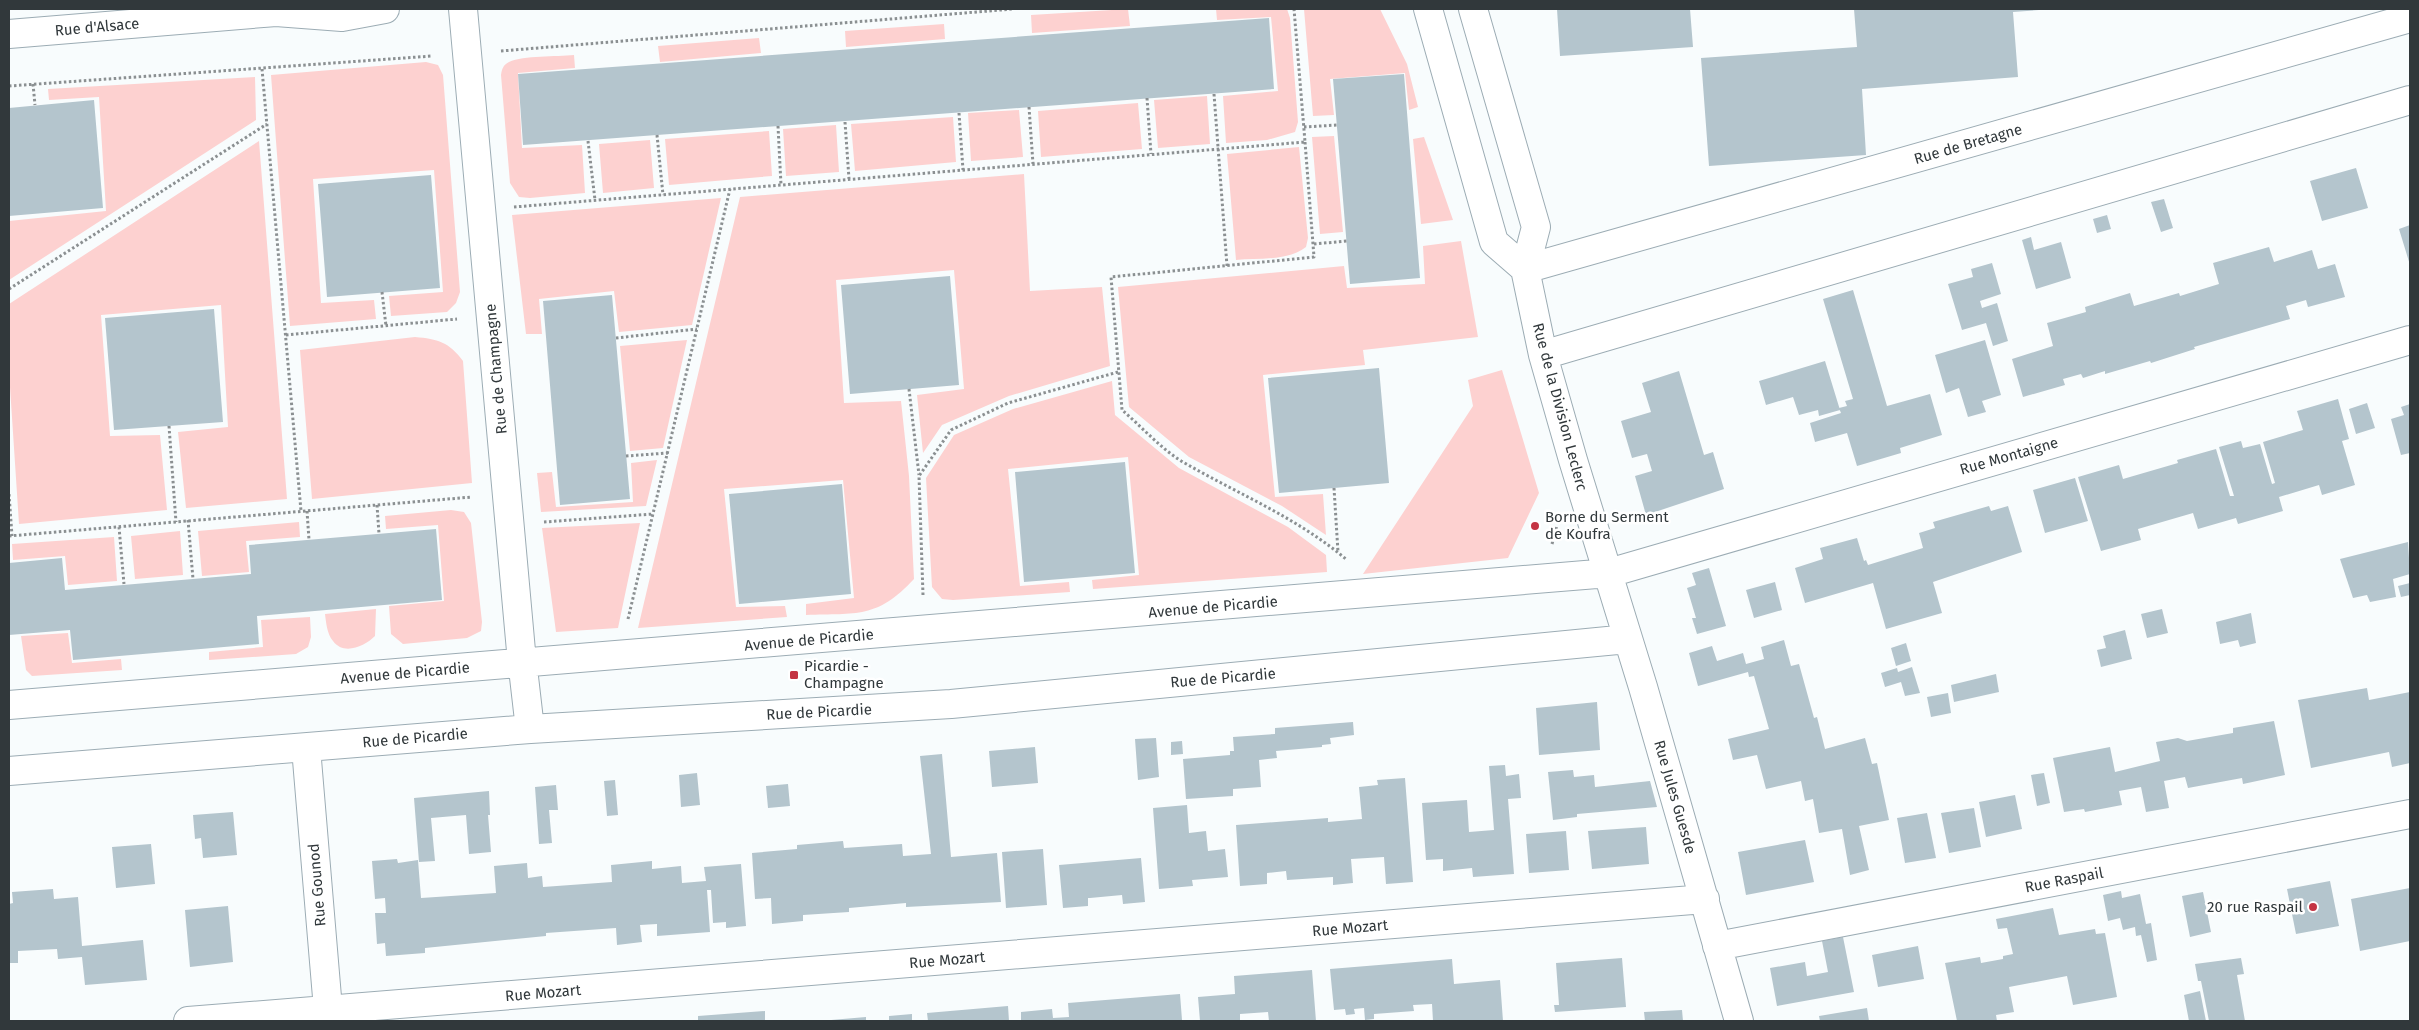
<svg xmlns="http://www.w3.org/2000/svg" width="2419" height="1030" font-family="'Fira Sans',sans-serif">
  <style>
    .green { fill: #fdd1d0 }
    .building { fill: #b4c5cd }
    .lines { fill: none; stroke-linecap: round; stroke-linejoin: round }
    .minor-casing { stroke: #9cacb4; stroke-width: 30 }
    .path { stroke: #8b9092; stroke-width: 3; stroke-dasharray: 2.5 2.5; stroke-linecap: butt }
    .minor { stroke: #fff; stroke-width: 28 }
    .poi-dot { fill: #c43443; stroke: #fff; stroke-width: 2 }
    .labels { text-anchor: middle; dominant-baseline: central; stroke-width: 5; stroke-linejoin: round; paint-order: stroke }
    .street-label { font-size: 15px; fill: #31383b; stroke: #fff }
    .poi-label { font-size: 15px; fill: #31383b; stroke: #fff; text-anchor: start }
  </style>
  <rect width="100%" height="100%" fill="#f8fcfd"/>
  <path class="green" d="M 1128,9 L 1130,26 L 1032,33 L 1031,15 Z
    M 1216,9 L 1287,9 L 1290,18 L 1298,122 L 1295,132 L 1267,140 L 1226,143 L 1223,96 L 1278,91 L 1271,17 L 1217,20 Z
    M 1304,9 L 1380,9 L 1407,64 L 1418,107 L 1409,110 L 1405,73 L 1330,79 L 1334,115 L 1313,116 Z
    M 944,24 L 945,39 L 846,47 L 845,31 Z
    M 759,38 L 761,53 L 660,62 L 658,46 Z
    M 574,55 L 575,68 L 518,73 L 522,148 L 582,145 L 585,193 L 530,198 L 519,197 L 510,183 L 501,75 C 502,69 503,65 509,62 C 524,55 556,57 574,55 Z
    M 426,62 L 438,65 L 443,75 L 460,292 L 456,303 L 447,312 L 391,316 L 389,296 L 443,292 L 434,170 L 313,179 L 321,303 L 374,300 L 376,319 L 290,326 L 271,75 Z
    M 255,77 L 256,120 L 9,280 L 9,221 L 106,211 L 99,97 L 49,100 L 48,89 Z
    M 1207,96 L 1210,144 L 1158,148 L 1154,100 Z
    M 1138,103 L 1142,149 L 1041,157 L 1038,111 Z
    M 1019,110 L 1023,157 L 971,161 L 968,113 Z
    M 953,117 L 956,162 L 855,171 L 851,124 Z
    M 836,125 L 839,172 L 786,176 L 783,129 Z
    M 769,131 L 772,176 L 669,185 L 665,139 Z
    M 1334,136 L 1343,232 L 1320,234 L 1312,137 Z
    M 1424,137 L 1453,220 L 1421,224 L 1413,139 Z
    M 650,140 L 654,188 L 603,193 L 599,144 Z
    M 259,141 L 287,499 L 186,508 L 178,432 L 228,427 L 221,305 L 101,315 L 110,436 L 160,435 L 167,510 L 19,524 L 9,372 L 9,304 Z
    M 1299,147 L 1308,238 L 1306,247 C 1289,261 1258,258 1236,260 L 1227,154 Z
    M 1024,174 L 1030,291 L 1102,287 L 1110,366 L 1009,396 L 942,425 L 923,453 L 917,395 L 964,389 L 954,270 L 836,280 L 844,403 L 901,401 L 909,476 L 914,579 C 877,619 857,613 806,615 L 806,604 L 854,598 L 843,480 L 724,489 L 736,607 L 785,606 L 787,617 L 638,628 L 740,197 Z
    M 721,198 L 692,325 L 619,332 L 614,291 L 539,299 L 542,334 L 526,334 L 512,215 Z
    M 1461,241 L 1478,337 L 1363,350 L 1365,365 L 1263,375 L 1275,497 L 1323,494 L 1326,535 L 1282,506 L 1189,457 L 1129,407 L 1118,287 L 1344,266 L 1347,288 L 1425,284 L 1423,246 Z
    M 415,337 C 438,339 449,342 463,361 L 472,483 L 312,499 L 300,350 Z
    M 687,340 L 663,448 L 630,451 L 620,346 Z
    M 1502,370 L 1539,493 L 1508,558 L 1363,574 L 1473,406 L 1468,380 Z
    M 1112,381 L 1115,415 L 1179,468 L 1288,527 L 1326,555 L 1327,572 L 1093,589 L 1092,580 L 1139,575 L 1128,457 L 1008,469 L 1020,586 L 1069,582 L 1070,592 L 953,600 L 942,599 L 932,587 L 926,478 L 954,435 L 1013,409 Z
    M 657,460 L 646,506 L 541,512 L 537,473 L 552,472 L 556,507 L 633,502 L 631,463 Z
    M 451,510 L 464,512 L 471,523 L 482,622 L 481,631 L 467,638 L 403,644 L 391,634 L 389,606 L 444,601 L 438,525 L 386,529 L 385,516 Z
    M 299,522 L 300,537 L 246,541 L 249,572 L 202,576 L 198,531 Z
    M 640,523 L 618,628 L 556,632 L 542,528 Z
    M 180,531 L 183,575 L 135,579 L 131,536 Z
    M 114,537 L 117,581 L 68,585 L 65,556 L 13,560 L 12,544 Z
    M 376,609 L 375,636 C 365,646 344,656 333,641 C 327,634 326,622 325,614 Z
    M 310,617 L 311,637 L 308,647 L 296,654 L 209,660 L 209,652 L 263,647 L 261,620 Z
    M 68,633 L 72,663 L 121,659 L 122,670 L 32,676 L 26,670 L 21,636 Z"/>
  <path class="building" d="M 1557,9 L 1690,9 L 1693,47 L 1560,56 Z
    M 1854,9 L 2039,10 L 2013,12 L 2018,77 L 1862,89 L 1866,155 L 1709,166 L 1701,58 L 1857,47 Z
    M 1269,18 L 1274,89 L 523,145 L 518,74 Z
    M 1404,74 L 1420,278 L 1350,284 L 1333,79 Z
    M 94,100 L 103,208 L 9,216 L 9,108 Z
    M 2356,168 L 2368,208 L 2322,221 L 2310,181 Z
    M 431,175 L 440,288 L 327,297 L 318,184 Z
    M 2164,199 L 2173,228 L 2161,232 L 2151,202 Z
    M 2107,215 L 2111,229 L 2097,233 L 2093,219 Z
    M 2410,225 L 2410,265 L 2399,229 Z
    M 2031,237 L 2034,250 L 2061,242 L 2071,278 L 2036,289 L 2022,240 Z
    M 2269,247 L 2274,262 L 2312,250 L 2318,269 L 2335,264 L 2345,297 L 2308,307 L 2306,300 L 2286,306 L 2290,319 L 2194,347 L 2195,349 L 2151,363 L 2150,361 L 2105,374 L 2105,371 L 2083,378 L 2081,374 L 2063,379 L 2065,385 L 2023,397 L 2012,359 L 2053,346 L 2047,323 L 2086,312 L 2085,307 L 2130,293 L 2134,306 L 2179,293 L 2180,296 L 2219,284 L 2213,263 Z
    M 1992,263 L 2001,294 L 1980,301 L 1982,308 L 1997,303 L 2008,341 L 1993,346 L 1986,323 L 1962,330 L 1948,284 L 1973,277 L 1971,269 Z
    M 950,276 L 959,385 L 850,394 L 841,285 Z
    M 1853,290 L 1887,406 L 1930,394 L 1942,435 L 1900,448 L 1901,453 L 1857,466 L 1847,433 L 1815,442 L 1810,423 L 1841,413 L 1839,408 L 1847,406 L 1845,401 L 1853,399 L 1823,299 Z
    M 612,295 L 630,499 L 560,505 L 543,301 Z
    M 214,309 L 223,422 L 114,430 L 105,318 Z
    M 1985,340 L 2001,395 L 1982,401 L 1986,412 L 1968,417 L 1959,388 L 1946,393 L 1935,355 Z
    M 1825,361 L 1840,410 L 1819,416 L 1818,410 L 1799,415 L 1793,397 L 1766,405 L 1759,381 Z
    M 1379,368 L 1389,483 L 1279,493 L 1268,378 Z
    M 1679,371 L 1704,455 L 1713,452 L 1724,489 L 1646,515 L 1635,476 L 1652,471 L 1647,454 L 1632,458 L 1621,421 L 1651,412 L 1642,383 Z
    M 2338,399 L 2349,439 L 2342,441 L 2355,485 L 2322,495 L 2319,485 L 2279,497 L 2283,511 L 2238,524 L 2236,518 L 2198,529 L 2193,513 L 2138,529 L 2141,540 L 2101,551 L 2078,477 L 2119,465 L 2123,479 L 2178,463 L 2177,460 L 2216,449 L 2230,496 L 2234,496 L 2219,447 L 2241,441 L 2243,448 L 2260,444 L 2272,484 L 2275,483 L 2263,442 L 2303,430 L 2297,411 Z
    M 2367,403 L 2375,428 L 2356,434 L 2349,409 Z
    M 2410,404 L 2410,453 L 2401,455 L 2391,419 L 2404,415 L 2401,407 Z
    M 1125,462 L 1135,573 L 1024,582 L 1015,472 Z
    M 2075,478 L 2088,521 L 2045,533 L 2033,490 Z
    M 842,484 L 851,594 L 739,604 L 729,494 Z
    M 1989,506 L 1991,511 L 2008,506 L 2022,552 L 1933,582 L 1942,613 L 1886,629 L 1873,583 L 1805,603 L 1795,568 L 1823,559 L 1820,548 L 1857,538 L 1864,561 L 1866,560 L 1868,565 L 1923,548 L 1919,533 L 1935,528 L 1933,522 Z
    M 436,529 L 442,600 L 257,616 L 259,644 L 73,660 L 70,630 L 9,635 L 9,563 L 62,558 L 65,590 L 251,574 L 249,545 Z
    M 2408,542 L 2410,574 L 2393,579 L 2396,597 L 2370,602 L 2367,595 L 2353,598 L 2340,559 Z
    M 1709,568 L 1726,626 L 1697,634 L 1692,618 L 1696,618 L 1687,588 L 1696,585 L 1692,573 Z
    M 1775,582 L 1782,610 L 1754,618 L 1746,590 Z
    M 2410,583 L 2410,595 L 2401,597 L 2398,586 Z
    M 2162,609 L 2168,633 L 2147,638 L 2141,614 Z
    M 2251,613 L 2256,643 L 2240,647 L 2238,640 L 2220,644 L 2216,622 Z
    M 2125,630 L 2132,659 L 2101,667 L 2097,650 L 2106,648 L 2103,636 Z
    M 1784,640 L 1791,666 L 1799,664 L 1814,718 L 1817,717 L 1825,749 L 1865,738 L 1872,764 L 1877,763 L 1889,820 L 1859,826 L 1869,870 L 1850,875 L 1842,829 L 1819,833 L 1813,799 L 1805,801 L 1801,781 L 1766,789 L 1757,755 L 1733,760 L 1728,739 L 1769,729 L 1754,676 L 1749,677 L 1748,672 L 1698,686 L 1689,653 L 1712,646 L 1717,661 L 1743,653 L 1746,664 L 1764,659 L 1761,647 Z
    M 1906,643 L 1911,661 L 1896,666 L 1891,648 Z
    M 1912,667 L 1920,693 L 1905,696 L 1901,682 L 1885,687 L 1881,673 L 1897,668 L 1898,672 Z
    M 1996,674 L 1999,692 L 1954,702 L 1951,685 Z
    M 2367,688 L 2369,700 L 2410,692 L 2410,763 L 2392,767 L 2389,752 L 2311,768 L 2298,700 Z
    M 1948,693 L 1951,713 L 1931,717 L 1927,697 Z
    M 1597,702 L 1600,750 L 1539,755 L 1536,708 Z
    M 2274,721 L 2285,775 L 2243,784 L 2242,778 L 2188,788 L 2185,777 L 2164,781 L 2169,808 L 2146,812 L 2141,787 L 2119,791 L 2122,805 L 2085,812 L 2084,809 L 2064,812 L 2053,758 L 2110,747 L 2115,772 L 2160,761 L 2156,742 L 2178,738 L 2187,741 L 2233,733 L 2233,728 Z
    M 1353,722 L 1354,735 L 1330,738 L 1331,744 L 1322,745 L 1322,747 L 1276,751 L 1277,758 L 1259,760 L 1261,787 L 1233,789 L 1233,796 L 1186,799 L 1183,759 L 1230,755 L 1230,751 L 1234,751 L 1233,737 L 1275,734 L 1275,728 Z
    M 1156,738 L 1159,777 L 1138,780 L 1135,739 Z
    M 1182,741 L 1183,754 L 1171,755 L 1171,742 Z
    M 1035,747 L 1038,783 L 992,787 L 989,751 Z
    M 942,754 L 951,857 L 997,853 L 1001,902 L 906,907 L 906,903 L 849,908 L 849,912 L 803,915 L 803,921 L 772,924 L 771,898 L 755,899 L 752,853 L 797,849 L 797,845 L 843,841 L 844,848 L 902,844 L 903,856 L 931,854 L 920,756 Z
    M 1505,765 L 1506,776 L 1519,774 L 1521,798 L 1508,799 L 1514,874 L 1473,877 L 1472,868 L 1443,871 L 1443,859 L 1426,860 L 1422,803 L 1467,800 L 1469,832 L 1494,830 L 1489,766 Z
    M 1573,770 L 1574,777 L 1594,775 L 1595,787 L 1650,781 L 1657,807 L 1577,814 L 1577,817 L 1553,820 L 1548,772 Z
    M 697,773 L 700,805 L 681,807 L 679,775 Z
    M 2044,773 L 2050,803 L 2037,806 L 2031,775 Z
    M 1405,778 L 1413,882 L 1386,884 L 1384,857 L 1351,859 L 1353,883 L 1333,885 L 1333,877 L 1287,880 L 1286,871 L 1267,873 L 1267,884 L 1240,886 L 1236,825 L 1328,818 L 1328,822 L 1362,819 L 1359,787 L 1378,785 L 1377,780 Z
    M 615,780 L 618,815 L 607,816 L 604,781 Z
    M 788,784 L 790,806 L 768,808 L 766,786 Z
    M 556,785 L 558,810 L 549,810 L 552,843 L 539,844 L 535,787 Z
    M 489,791 L 490,815 L 488,815 L 491,852 L 469,854 L 466,815 L 431,818 L 435,861 L 419,862 L 414,798 Z
    M 2015,795 L 2022,829 L 1986,837 L 1979,802 Z
    M 1187,805 L 1189,833 L 1206,831 L 1208,851 L 1225,849 L 1228,877 L 1192,880 L 1193,886 L 1159,889 L 1153,808 Z
    M 1974,808 L 1981,847 L 1949,853 L 1941,813 Z
    M 233,812 L 237,855 L 203,858 L 201,838 L 195,839 L 193,815 Z
    M 1927,813 L 1936,858 L 1905,863 L 1897,818 Z
    M 1646,827 L 1649,864 L 1592,869 L 1588,831 Z
    M 1566,831 L 1569,870 L 1529,873 L 1526,834 Z
    M 1805,840 L 1814,882 L 1746,895 L 1738,852 Z
    M 151,844 L 155,884 L 116,888 L 112,847 Z
    M 1043,849 L 1047,905 L 1006,908 L 1002,852 Z
    M 1141,858 L 1145,902 L 1123,904 L 1122,895 L 1090,898 L 1088,898 L 1088,906 L 1063,908 L 1059,865 Z
    M 397,859 L 398,863 L 418,860 L 421,898 L 496,893 L 494,866 L 527,863 L 528,878 L 542,876 L 543,887 L 612,882 L 611,865 L 652,861 L 652,869 L 681,866 L 682,883 L 706,881 L 704,867 L 741,864 L 746,926 L 726,928 L 726,922 L 713,923 L 711,890 L 707,890 L 710,932 L 657,936 L 657,924 L 640,925 L 642,942 L 617,945 L 616,928 L 546,933 L 546,936 L 425,948 L 425,953 L 386,956 L 385,943 L 377,944 L 375,913 L 386,913 L 385,898 L 375,899 L 372,861 Z
    M 2330,881 L 2339,926 L 2296,934 L 2287,889 Z
    M 2410,888 L 2410,941 L 2360,951 L 2351,899 Z
    M 53,889 L 54,899 L 78,897 L 82,946 L 143,940 L 147,980 L 85,985 L 82,957 L 58,959 L 57,949 L 18,951 L 18,963 L 9,963 L 9,904 L 13,903 L 12,892 Z
    M 2121,891 L 2122,898 L 2140,894 L 2146,924 L 2151,923 L 2157,960 L 2147,962 L 2141,935 L 2136,936 L 2135,927 L 2123,930 L 2120,918 L 2108,921 L 2103,895 Z
    M 2203,892 L 2211,932 L 2190,937 L 2182,896 Z
    M 228,906 L 233,962 L 190,967 L 185,910 Z
    M 2053,908 L 2059,935 L 2095,929 L 2096,934 L 2105,933 L 2117,997 L 2073,1005 L 2067,976 L 2009,987 L 2014,1012 L 1996,1015 L 1997,1021 L 1957,1021 L 1945,963 L 1980,957 L 1981,963 L 2003,959 L 2003,956 L 2013,954 L 2007,928 L 1998,929 L 1996,919 Z
    M 1843,937 L 1854,992 L 1777,1006 L 1770,968 L 1805,962 L 1807,976 L 1828,972 L 1822,941 Z
    M 1918,946 L 1924,979 L 1878,987 L 1872,955 Z
    M 1622,958 L 1626,1007 L 1555,1012 L 1554,1005 L 1559,1005 L 1556,963 Z
    M 2241,958 L 2244,974 L 2237,975 L 2245,1021 L 2209,1021 L 2201,981 L 2198,981 L 2195,964 Z
    M 1452,959 L 1454,984 L 1500,980 L 1503,1021 L 1433,1021 L 1432,1004 L 1413,1005 L 1414,1011 L 1374,1014 L 1374,1019 L 1365,1020 L 1364,1008 L 1354,1009 L 1355,1014 L 1346,1015 L 1345,1009 L 1334,1010 L 1330,969 Z
    M 1312,970 L 1316,1021 L 1269,1021 L 1268,1012 L 1240,1014 L 1240,1021 L 1200,1021 L 1198,997 L 1235,994 L 1234,976 Z
    M 2200,991 L 2206,1021 L 2189,1021 L 2184,995 Z
    M 1180,994 L 1182,1020 L 1174,1021 L 1021,1021 L 1021,1012 L 1052,1009 L 1053,1018 L 1069,1017 L 1068,1003 Z
    M 1008,1006 L 1009,1021 L 928,1021 L 927,1013 Z
    M 1867,1008 L 1869,1021 L 1820,1021 L 1819,1016 Z
    M 1682,1010 L 1683,1021 L 1645,1021 L 1644,1012 Z
    M 765,1011 L 765,1021 L 698,1021 L 698,1016 Z
    M 912,1014 L 912,1021 L 889,1021 L 889,1016 Z
    M 866,1017 L 866,1021 L 831,1021 L 831,1020 Z"/>
  <g class="lines">
    <defs>
      <path id="minor" d="M 463,9 L 521,651 L 530,729
        M 1428,9 L 1494,242 L 1525,269
        M 1473,9 L 1536,227 L 1525,269 L 1543,355 L 1573,460 L 1643,687 L 1739,1021
        M 9,34 L 276,12 L 342,17 L 385,9
        M 1525,269 L 2410,18
        M 1543,355 L 2410,100
        M 9,705 L 1609,573 L 2410,340
        M 306,748 L 329,1021
        M 9,771 L 530,729 L 951,704 L 1628,639
        M 1717,946 L 2410,814
        M 188,1021 L 1705,899"/>
    </defs>
    <use href="#minor" class="minor-casing"/>
    <path class="path" d="M 501,51 L 1013,9
      M 262,69 L 301,511
      M 33,84 L 35,105
      M 9,86 L 432,56
      M 1214,94 L 1227,266
      M 1147,98 L 1151,154
      M 1029,107 L 1033,164
      M 959,113 L 963,170
      M 845,122 L 849,179
      M 778,126 L 781,185
      M 1304,127 L 1337,125
      M 657,135 L 663,195
      M 588,141 L 595,200
      M 1305,142 L 1314,257 L 1111,277 L 1122,410 C 1141,426 1161,449 1183,462 C 1238,494 1298,518 1347,560
      M 514,207 L 1305,142 L 1294,9
      M 1314,244 L 1347,241
      M 9,289 L 267,124
      M 382,292 L 386,326
      M 286,335 L 457,319
      M 616,338 L 697,329
      M 909,389 L 919,475
      M 169,426 L 176,522
      M 626,456 L 668,453
      M 1334,488 L 1338,552
      M 9,494 L 12,536
      M 377,505 L 379,534
      M 307,511 L 309,540
      M 188,520 L 193,579
      M 544,522 L 653,514
      M 119,527 L 124,584
      M 9,536 L 472,497
      M 1552,544 L 1557,526
      M 923,595 L 919,476 L 951,430 L 1008,403 L 1118,372
      M 628,619 L 730,189"/>
    <use href="#minor" class="minor"/>
  </g>
  <g class="poi-dot">
    <circle cx="1535" cy="526" r="5"/>
    <rect x="789" y="670" width="10" height="10" rx="2.5"/>
    <circle cx="2313" cy="907" r="5"/>
  </g>
  <g class="labels">
    <g class="street-label">
      <text transform="translate(97 27) rotate(-5)">Rue d'Alsace</text>
      <text transform="translate(1968 144) rotate(-16)">Rue de Bretagne</text>
      <text transform="translate(496 369) rotate(-95)">Rue de Champagne</text>
      <text transform="translate(1560 407) rotate(75)">Rue de la Division Leclerc</text>
      <text transform="translate(2009 456) rotate(-16)">Rue Montaigne</text>
      <text transform="translate(1213 607) rotate(-5)">Avenue de Picardie</text>
      <text transform="translate(809 640) rotate(-5)">Avenue de Picardie</text>
      <text transform="translate(405 673) rotate(-5)">Avenue de Picardie</text>
      <text transform="translate(1223 678) rotate(-5)">Rue de Picardie</text>
      <text transform="translate(819 712) rotate(-3)">Rue de Picardie</text>
      <text transform="translate(415 738) rotate(-5)">Rue de Picardie</text>
      <text transform="translate(1675 797) rotate(74)">Rue Jules Guesde</text>
      <text transform="translate(2064 880) rotate(-11)">Rue Raspail</text>
      <text transform="translate(317 885) rotate(-95)">Rue Gounod</text>
      <text transform="translate(1350 928) rotate(-5)">Rue Mozart</text>
      <text transform="translate(947 960) rotate(-5)">Rue Mozart</text>
      <text transform="translate(543 993) rotate(-5)">Rue Mozart</text>
    </g>
    <g class="poi-label">
      <text x="1545" y="517">Borne du Serment<tspan x="1545" dy="17">de Koufra</tspan></text>
      <text x="804" y="666">Picardie -<tspan x="804" dy="17">Champagne</tspan></text>
      <text x="2303" y="907" text-anchor="end">20 rue Raspail</text>
    </g>
  </g>
  <rect width="2419" height="1030" fill="none" stroke="#31383b" stroke-width="20"/>
</svg>
